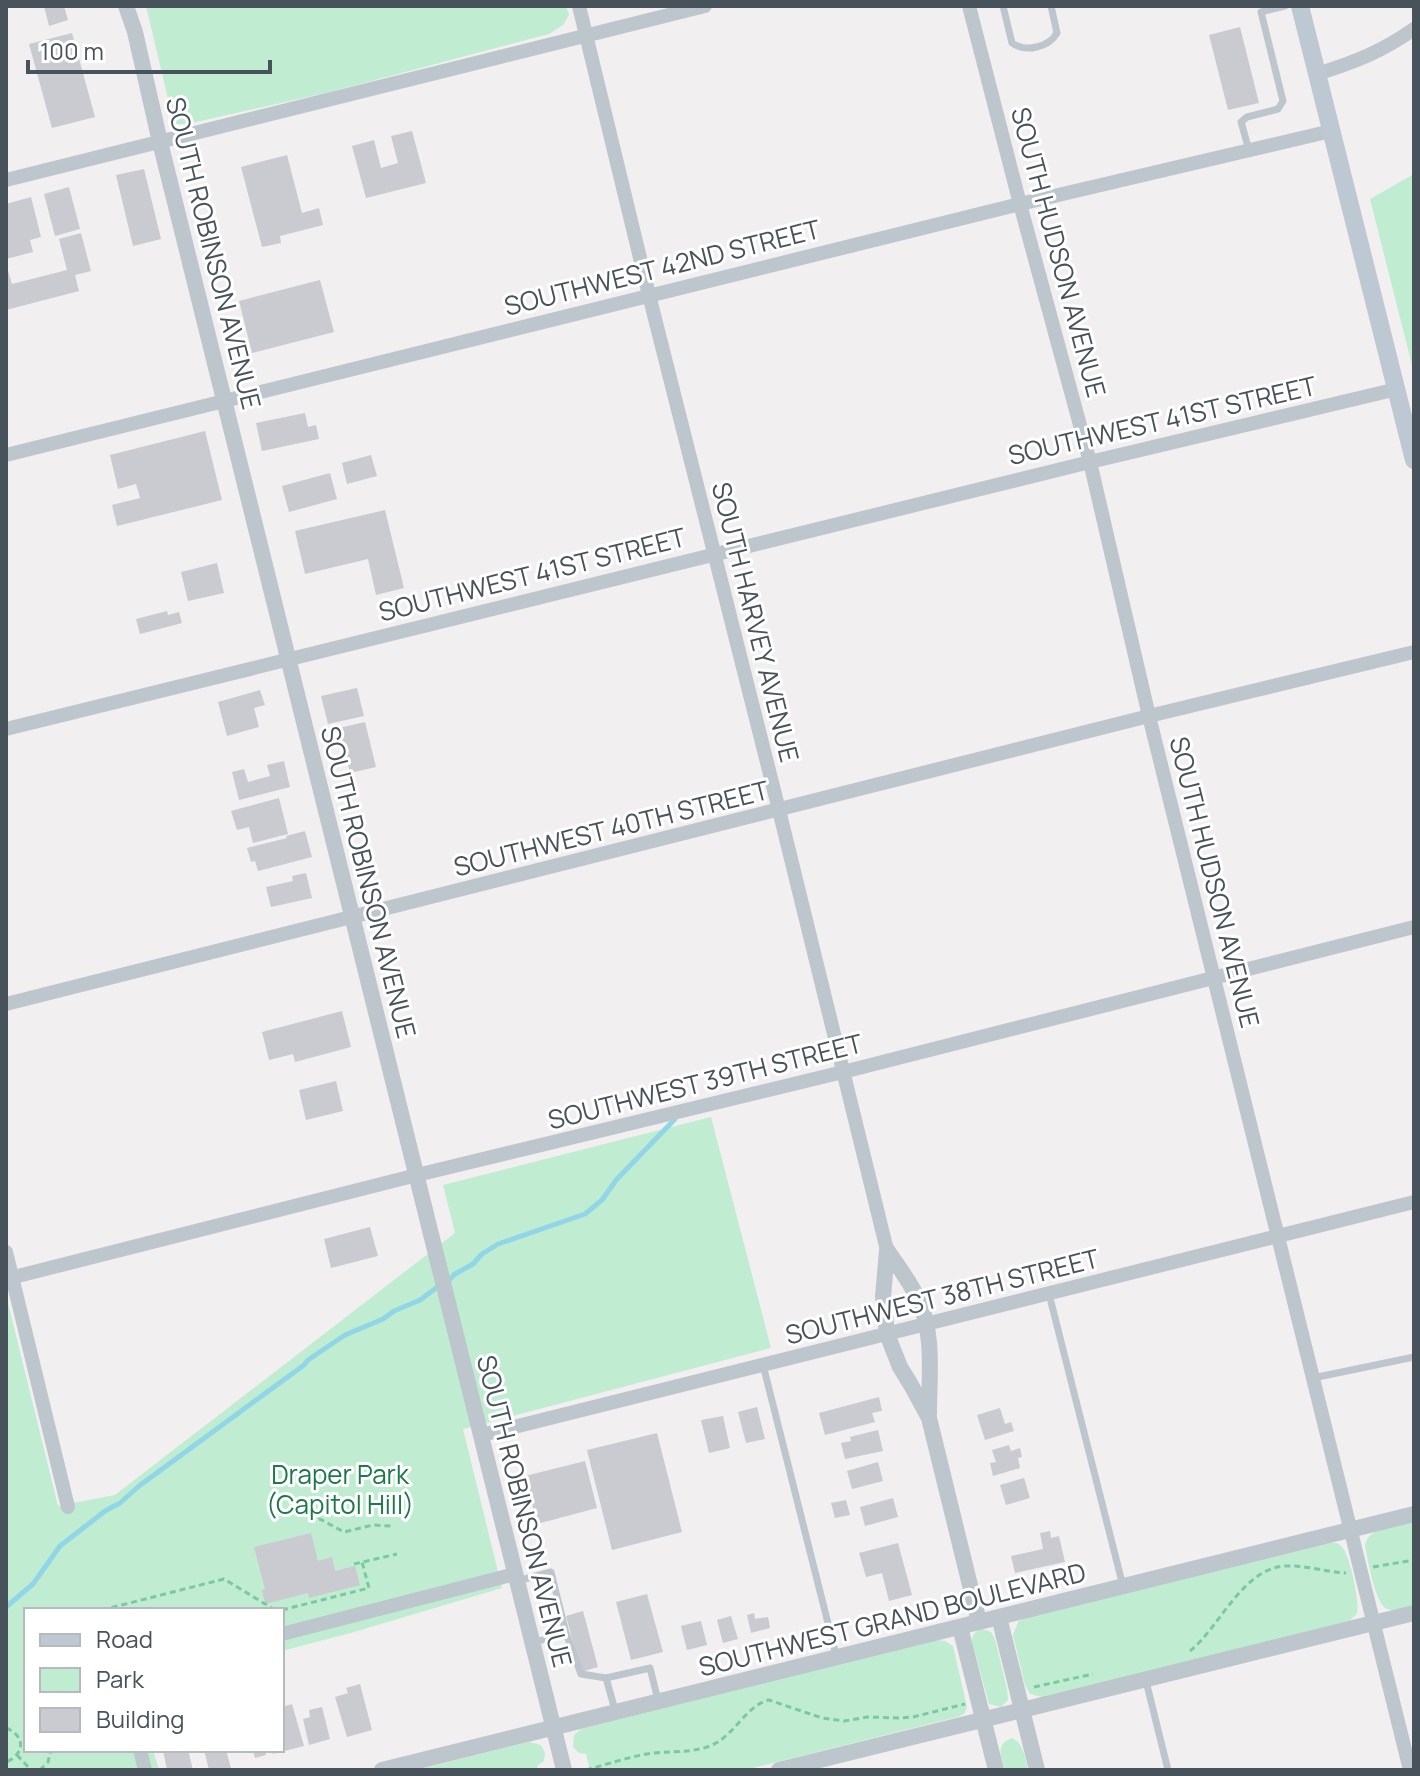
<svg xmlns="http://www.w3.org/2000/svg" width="1420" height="1776" font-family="Manrope,sans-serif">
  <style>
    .green { fill: #c0ecd1 }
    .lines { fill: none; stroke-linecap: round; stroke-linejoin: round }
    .stream { stroke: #90d6e7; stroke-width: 5 }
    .building { fill: #c9cbd1 }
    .path { stroke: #7ac9a1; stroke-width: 3; stroke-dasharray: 6 4; stroke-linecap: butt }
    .service { stroke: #bec6cd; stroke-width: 7 }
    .minor { stroke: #bec6cd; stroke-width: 14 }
    .tertiary { stroke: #bec6cd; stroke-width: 16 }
    .secondary { stroke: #bec8d2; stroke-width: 18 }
    .labels { text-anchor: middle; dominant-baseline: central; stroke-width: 6; stroke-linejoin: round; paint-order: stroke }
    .street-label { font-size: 26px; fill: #48525b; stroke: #fff }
    .park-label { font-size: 26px; fill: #1c794a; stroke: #fff }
  </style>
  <rect width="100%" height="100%" fill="#f1efef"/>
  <path class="green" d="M 146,6 L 566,6 L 569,15 L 563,25 L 549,34 L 330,92 L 187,124 L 174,124 Z
    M 1414,174 L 1414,373 L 1370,199 Z
    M 711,1117 L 771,1348 L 463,1429 L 502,1588 L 354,1632 L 282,1651 L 282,1610 L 26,1610 L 26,1750 L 153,1750 L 159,1770 L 6,1770 L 6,1301 L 8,1303 L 58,1506 L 115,1495 L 455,1233 L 443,1185 Z
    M 1414,1521 L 1414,1605 C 1406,1607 1395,1612 1387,1609 C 1375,1604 1368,1560 1365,1546 C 1368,1526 1397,1525 1414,1521 Z
    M 1330,1543 C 1337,1543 1338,1542 1342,1547 C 1350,1555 1360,1604 1357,1614 L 1349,1621 L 1042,1697 L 1030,1694 L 1025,1685 L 1013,1635 L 1018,1622 L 1024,1618 Z
    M 982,1629 L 991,1632 L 995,1639 L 1007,1689 L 1008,1700 L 1001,1707 L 989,1704 L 972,1642 C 972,1635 975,1631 982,1629 Z
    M 937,1640 L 945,1641 L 953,1646 L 967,1707 L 964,1714 L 957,1717 L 745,1770 L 590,1770 L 586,1754 L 579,1753 L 573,1747 L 574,1735 L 581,1729 Z
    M 1012,1738 C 1024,1744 1025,1758 1028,1770 L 1005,1770 C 1001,1757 995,1744 1012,1738 Z
    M 529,1742 L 541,1745 L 545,1753 L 544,1761 L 537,1766 L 538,1770 L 417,1770 Z"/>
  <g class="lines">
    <path class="stream" d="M 448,1281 L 455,1274 L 473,1264 L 482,1254 L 498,1244 L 585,1214 L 602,1200 L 617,1179 L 675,1119
      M 6,1607 L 33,1584 L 60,1546 L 105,1511 L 120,1503 L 139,1486 L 304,1365 L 308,1360 L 345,1335 L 383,1319 L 394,1311 L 420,1300 L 439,1286"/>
  </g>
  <path class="building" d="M 44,6 L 64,6 L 68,20 L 49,26 Z
    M 1240,27 L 1259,103 L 1228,110 L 1209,35 Z
    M 72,33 L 95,117 L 52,128 L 29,44 Z
    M 412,131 L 426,183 L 366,198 L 352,146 L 374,140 L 381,168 L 398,163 L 391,136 Z
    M 287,155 L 302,213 L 319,208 L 323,225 L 280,236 L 281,243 L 262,247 L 241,167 Z
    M 144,169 L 161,239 L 133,246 L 116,175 Z
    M 69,187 L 80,229 L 55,236 L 44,194 Z
    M 31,197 L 41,237 L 30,240 L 33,252 L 6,259 L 6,204 Z
    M 81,233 L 91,271 L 75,275 L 79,291 L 6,310 L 6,264 L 12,284 L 67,270 L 59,239 Z
    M 320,280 L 334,332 L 252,353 L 239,301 Z
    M 305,413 L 308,427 L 316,425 L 319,439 L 262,451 L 256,423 Z
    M 205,431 L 222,500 L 117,526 L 112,505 L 140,498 L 136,484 L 118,489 L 110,455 Z
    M 371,455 L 377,476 L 347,484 L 342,463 Z
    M 330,473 L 337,499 L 289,512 L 282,486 Z
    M 385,510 L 404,588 L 376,595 L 368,559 L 305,574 L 295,531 Z
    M 217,563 L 224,593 L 188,601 L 181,572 Z
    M 167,611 L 168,615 L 179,612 L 182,623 L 140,634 L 136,619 Z
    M 357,688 L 364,716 L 328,724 L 321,696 Z
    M 260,690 L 265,705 L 254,708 L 259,727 L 227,736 L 218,702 Z
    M 365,722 L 376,767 L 350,773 L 339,728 Z
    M 284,761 L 290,787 L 239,800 L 232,772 L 244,769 L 248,782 L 270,776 L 267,765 Z
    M 279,798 L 288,834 L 253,843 L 249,827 L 237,830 L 231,811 Z
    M 305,831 L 312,857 L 258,871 L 255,861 L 251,862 L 247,848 L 287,838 L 286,836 Z
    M 306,873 L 312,898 L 271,907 L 266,887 L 293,881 L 292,876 Z
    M 342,1011 L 351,1047 L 295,1062 L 293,1054 L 269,1060 L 262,1032 Z
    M 336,1081 L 343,1111 L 306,1120 L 299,1090 Z
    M 370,1227 L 378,1256 L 331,1268 L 324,1239 Z
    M 879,1397 L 882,1411 L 872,1413 L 875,1422 L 825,1435 L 819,1413 Z
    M 757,1407 L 765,1439 L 746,1443 L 738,1412 Z
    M 1000,1408 L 1005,1424 L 1011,1422 L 1014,1431 L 985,1440 L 977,1415 Z
    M 723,1416 L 730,1448 L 709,1453 L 701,1420 Z
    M 878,1430 L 883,1451 L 845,1459 L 841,1443 L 851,1441 L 850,1437 Z
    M 657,1433 L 682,1532 L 612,1550 L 587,1450 Z
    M 1009,1445 L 1011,1451 L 1020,1448 L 1022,1457 L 1018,1458 L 1020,1468 L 993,1476 L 990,1463 L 996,1462 L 992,1450 Z
    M 585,1461 L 597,1508 L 537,1524 L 525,1476 Z
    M 878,1462 L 883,1481 L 852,1489 L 847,1471 Z
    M 1024,1478 L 1030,1498 L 1006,1505 L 1000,1485 Z
    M 893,1498 L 898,1517 L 865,1526 L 860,1507 Z
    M 846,1500 L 850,1515 L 835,1518 L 831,1503 Z
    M 1050,1531 L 1051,1538 L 1059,1536 L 1065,1562 L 1015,1573 L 1011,1556 L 1043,1549 L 1040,1533 Z
    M 311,1533 L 318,1561 L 332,1557 L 335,1571 L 355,1566 L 360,1585 L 309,1598 L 308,1593 L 265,1604 L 262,1590 L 265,1589 L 254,1547 Z
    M 898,1543 L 912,1595 L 889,1601 L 882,1573 L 866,1577 L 859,1553 Z
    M 647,1594 L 663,1652 L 631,1660 L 616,1602 Z
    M 583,1611 L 598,1667 L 581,1672 L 566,1616 Z
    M 754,1613 L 755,1619 L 768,1617 L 770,1628 L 751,1633 L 747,1615 Z
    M 731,1616 L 738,1639 L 723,1643 L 717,1620 Z
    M 701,1621 L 707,1645 L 687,1650 L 681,1626 Z
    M 360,1684 L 372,1730 L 347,1737 L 335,1697 L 348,1693 L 346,1688 Z
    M 292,1704 L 304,1746 L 273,1754 L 272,1750 L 282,1750 L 282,1707 Z
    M 322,1707 L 330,1739 L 309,1745 L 303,1719 L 310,1717 L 309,1710 Z
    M 163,1750 L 188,1750 L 193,1770 L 167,1770 Z
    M 204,1750 L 226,1750 L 231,1768 L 209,1770 Z
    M 253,1750 L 265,1750 L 266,1755 L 255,1758 Z"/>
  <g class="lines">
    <path class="path" d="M 309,1522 L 320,1519 L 344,1532 L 373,1525 L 391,1526
      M 354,1564 L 397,1554
      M 1373,1567 L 1414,1560
      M 102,1610 L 224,1579 L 275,1610
      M 282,1610 L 369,1588 L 362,1562
      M 1190,1651 C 1220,1627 1242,1569 1285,1566 C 1306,1565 1326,1572 1346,1573
      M 1034,1687 L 1093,1674
      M 6,1728 C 26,1736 25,1754 6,1762
      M 17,1755 L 31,1770
      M 40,1770 L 48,1762 L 51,1750
      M 586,1770 C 608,1764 631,1756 654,1753 C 673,1751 691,1753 710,1746 C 735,1736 746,1705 769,1700 L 822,1718 L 844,1721 L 868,1717 L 899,1718 L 913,1717 L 965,1704"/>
    <path class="service" d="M 1003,6 L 1012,43 C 1026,53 1049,47 1057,33 L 1051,6
      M 1249,150 L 1241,122 L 1247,117 L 1278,109 L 1283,101 L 1261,12 L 1285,6
      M 1049,1294 L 1123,1586
      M 763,1365 L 836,1655
      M 1313,1378 L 1414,1357
      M 517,1581 L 551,1572 L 566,1633
      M 532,1643 L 566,1633 L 581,1674 L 606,1678
      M 1146,1681 L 1168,1770
      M 615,1710 L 606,1678 L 650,1668 L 658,1700"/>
    <path class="minor" d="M 579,6 L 649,295 L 779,810 L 887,1250
      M 969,6 L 1020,204 L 1090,462 L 1149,716 L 1410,1770
      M 1317,74 C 1355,62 1381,52 1414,29
      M 6,180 L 705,6
      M 6,455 L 1020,204 L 1331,131
      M 6,729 L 1090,462 L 1397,389
      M 6,1004 L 1149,716 L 1414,652
      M 6,1252 L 68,1507
      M 6,1279 L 417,1175 L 843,1072 L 1414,927
      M 482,1435 L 1414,1202
      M 282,1634 L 515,1574
      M 140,1750 L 145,1770"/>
    <path class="tertiary" d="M 126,6 L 135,32 L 160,142 L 564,1770
      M 887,1250 L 883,1297 L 887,1334 L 900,1367 L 911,1385 L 929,1418 L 979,1622
      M 887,1250 C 897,1265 909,1280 917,1297 C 935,1332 929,1376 929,1414
      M 999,1617 L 1037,1770
      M 960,1627 L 996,1770
      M 382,1770 L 1414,1514
      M 779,1770 L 1414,1613"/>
    <path class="secondary" d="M 1300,6 L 1414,460"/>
  </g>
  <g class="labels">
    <g class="street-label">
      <text transform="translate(1059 252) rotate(75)">SOUTH HUDSON AVENUE</text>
      <text transform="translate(214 253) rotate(76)">SOUTH ROBINSON AVENUE</text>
      <text transform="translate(662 267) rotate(-14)">SOUTHWEST 42ND STREET</text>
      <text transform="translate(1162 420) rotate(-13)">SOUTHWEST 41ST STREET</text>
      <text transform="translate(532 574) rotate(-14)">SOUTHWEST 41ST STREET</text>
      <text transform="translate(756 622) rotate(76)">SOUTH HARVEY AVENUE</text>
      <text transform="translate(611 828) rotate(-14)">SOUTHWEST 40TH STREET</text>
      <text transform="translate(369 882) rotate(76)">SOUTH ROBINSON AVENUE</text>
      <text transform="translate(1215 882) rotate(76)">SOUTH HUDSON AVENUE</text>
      <text transform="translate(705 1081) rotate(-14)">SOUTHWEST 39TH STREET</text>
      <text transform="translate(942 1296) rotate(-14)">SOUTHWEST 38TH STREET</text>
      <text transform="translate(525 1511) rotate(76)">SOUTH ROBINSON AVENUE</text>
      <text transform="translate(892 1619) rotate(-14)">SOUTHWEST GRAND BOULEVARD</text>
    </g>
    <g class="park-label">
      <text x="340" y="1474">Draper Park<tspan x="340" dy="30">(Capitol Hill)</tspan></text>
    </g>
  </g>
  <rect width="1420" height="1776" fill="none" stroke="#48525b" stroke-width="16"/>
  <rect x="24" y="1608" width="260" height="144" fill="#ffffff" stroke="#b6babd" stroke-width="2"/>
  <rect x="40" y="1634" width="40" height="12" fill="#bec8d2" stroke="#b6babd" stroke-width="2"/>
  <text x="96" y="1648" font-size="24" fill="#48525b">Road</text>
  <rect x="40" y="1668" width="40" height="24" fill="#c0ecd1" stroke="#b6babd" stroke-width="2"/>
  <text x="96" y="1688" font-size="24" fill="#48525b">Park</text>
  <rect x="40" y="1708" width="40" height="24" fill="#c9cbd1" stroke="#b6babd" stroke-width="2"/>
  <text x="96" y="1728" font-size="24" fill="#48525b">Building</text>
  <path d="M28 60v12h242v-12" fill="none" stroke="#48525b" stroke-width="4"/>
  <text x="40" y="60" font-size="24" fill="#48525b" stroke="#ffffff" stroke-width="6" paint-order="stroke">100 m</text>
</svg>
